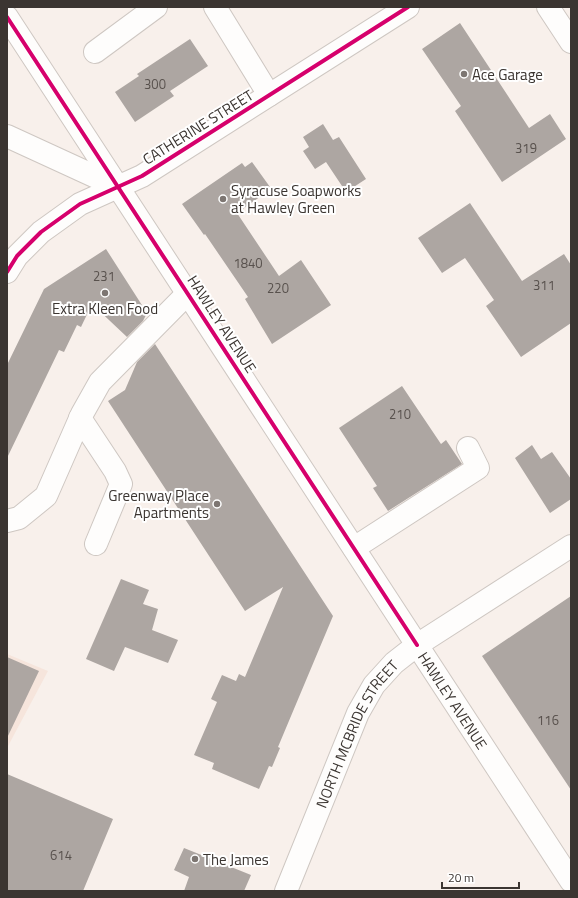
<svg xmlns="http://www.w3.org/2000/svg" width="578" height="898" font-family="'Titillium Web',sans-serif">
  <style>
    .built { fill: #f6e5dc }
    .building { fill: #ada6a2 }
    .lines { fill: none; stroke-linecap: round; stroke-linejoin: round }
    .minor-casing { stroke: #cec7c2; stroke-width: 24 }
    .minor { stroke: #fefdfc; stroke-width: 22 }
    .cycleway-casing { stroke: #fff; stroke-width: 6 }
    .cycleway { stroke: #d6006c; stroke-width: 4 }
    .poi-dot { fill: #7d7672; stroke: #fff; stroke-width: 1.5 }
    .labels { text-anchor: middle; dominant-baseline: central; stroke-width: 4; stroke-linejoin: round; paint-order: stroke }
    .number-label { font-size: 13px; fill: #58514d }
    .poi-label { font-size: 15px; fill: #3b3531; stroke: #fff; text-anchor: start }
    .street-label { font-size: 15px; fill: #3b3531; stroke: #fff }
  </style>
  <rect width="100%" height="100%" fill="#f8f0eb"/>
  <path class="built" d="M 7,654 L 48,671 L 7,748 Z"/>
  <path class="building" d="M 460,23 L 529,128 L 550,114 L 566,139 L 502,182 L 455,111 L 461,106 L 422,49 Z
    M 190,39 L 208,66 L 170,91 L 174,96 L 135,122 L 115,92 L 139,76 L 137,74 Z
    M 323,124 L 333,140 L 339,137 L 366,179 L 346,192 L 326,162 L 315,169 L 303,151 L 309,147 L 303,137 Z
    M 252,162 L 270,187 L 262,192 L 264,194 L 237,213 L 279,276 L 301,260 L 331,305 L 272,344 L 245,299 L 248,297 L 205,234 L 204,235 L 182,204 L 242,163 L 245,167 Z
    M 470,203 L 522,281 L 564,254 L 571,265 L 571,323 L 521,357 L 486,306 L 494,300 L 465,258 L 442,273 L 418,238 Z
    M 106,249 L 147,313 L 143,321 L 127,337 L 92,304 L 81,327 L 77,325 L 64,352 L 59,350 L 7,458 L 7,365 L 44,289 Z
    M 155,344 L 333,616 L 278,747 L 280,748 L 272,767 L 269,766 L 259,789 L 212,769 L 214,763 L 194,755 L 217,702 L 211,699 L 222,675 L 236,681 L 239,674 L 245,677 L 283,587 L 245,611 L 108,401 L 125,390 L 137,362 Z
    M 402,386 L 441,444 L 446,440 L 462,464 L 388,511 L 373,488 L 377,486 L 339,428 Z
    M 532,445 L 541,459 L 552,452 L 571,479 L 571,499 L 550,513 L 515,458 Z
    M 121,579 L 149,590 L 143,604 L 158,609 L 152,630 L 178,640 L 168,663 L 125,647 L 114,671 L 86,659 Z
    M 571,596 L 571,790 L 482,656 Z
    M 7,657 L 39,671 L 7,738 Z
    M 7,774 L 113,819 L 83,891 L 7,891 Z
    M 184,848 L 251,875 L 244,891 L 184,891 L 189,877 L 174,870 Z"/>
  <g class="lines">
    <defs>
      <g id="minor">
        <path d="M 215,7 L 269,95"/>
        <path d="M 548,7 L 571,42"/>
        <path id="s1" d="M 7,17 L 571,881"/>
        <path d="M 95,52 L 156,7"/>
        <path d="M 7,136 L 118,187"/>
        <path d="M 7,272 L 17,256 L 41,232 L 80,204 L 142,176 L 408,7"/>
        <path d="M 80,418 L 115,471 L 121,484 L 96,544"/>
        <path d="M 7,521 L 19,518 L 46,496 L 82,414 L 100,382 L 188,293"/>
        <path d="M 354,548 L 478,468 L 468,448"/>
        <path id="s2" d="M 286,891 L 358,713 L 374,685 L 394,663 L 417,645 L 571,546"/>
      </g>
    </defs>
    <use href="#minor" class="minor-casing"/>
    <use href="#minor" class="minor"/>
    <defs>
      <path id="cycleway" d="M 7,17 L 417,645
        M 7,272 L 17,256 L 41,232 L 80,204 L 142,176 L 408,7"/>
    </defs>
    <use href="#cycleway" class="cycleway-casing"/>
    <use href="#cycleway" class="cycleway"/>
  </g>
  <g class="poi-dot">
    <circle cx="464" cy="74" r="4"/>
    <circle cx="223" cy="199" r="4"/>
    <circle cx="105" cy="293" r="4"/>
    <circle cx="217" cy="504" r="4"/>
    <circle cx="195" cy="859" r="4"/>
  </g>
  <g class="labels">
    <g class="number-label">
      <text x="155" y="84">300</text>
      <text x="526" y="148">319</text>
      <text x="248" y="263">1840</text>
      <text x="104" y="276">231</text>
      <text x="544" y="285">311</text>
      <text x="278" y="288">220</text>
      <text x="400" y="414">210</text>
      <text x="548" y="720">116</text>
      <text x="61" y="855">614</text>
    </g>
    <g class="poi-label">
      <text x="472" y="74">Ace Garage</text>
      <text x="231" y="190">Syracuse Soapworks<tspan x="231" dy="17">at Hawley Green</tspan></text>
      <text x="105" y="308" text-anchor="middle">Extra Kleen Food</text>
      <text x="209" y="495" text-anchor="end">Greenway Place<tspan x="209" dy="17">Apartments</tspan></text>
      <text x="203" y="859">The James</text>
    </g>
    <g class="street-label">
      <text transform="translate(198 127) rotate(-32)">CATHERINE STREET</text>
      <text transform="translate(222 324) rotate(57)">HAWLEY AVENUE</text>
      <text stroke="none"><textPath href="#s1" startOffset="816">HAWLEY AVENUE</textPath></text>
      <text stroke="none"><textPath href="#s2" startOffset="173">NORTH MCBRIDE STREET</textPath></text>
    </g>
  </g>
  <rect width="578" height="898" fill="none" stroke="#3b3531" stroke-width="16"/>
  <path d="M442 882v6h77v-6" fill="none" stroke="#3b3531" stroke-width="2"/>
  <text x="448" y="882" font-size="12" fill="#3b3531" stroke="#ffffff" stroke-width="3" paint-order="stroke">20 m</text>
</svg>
